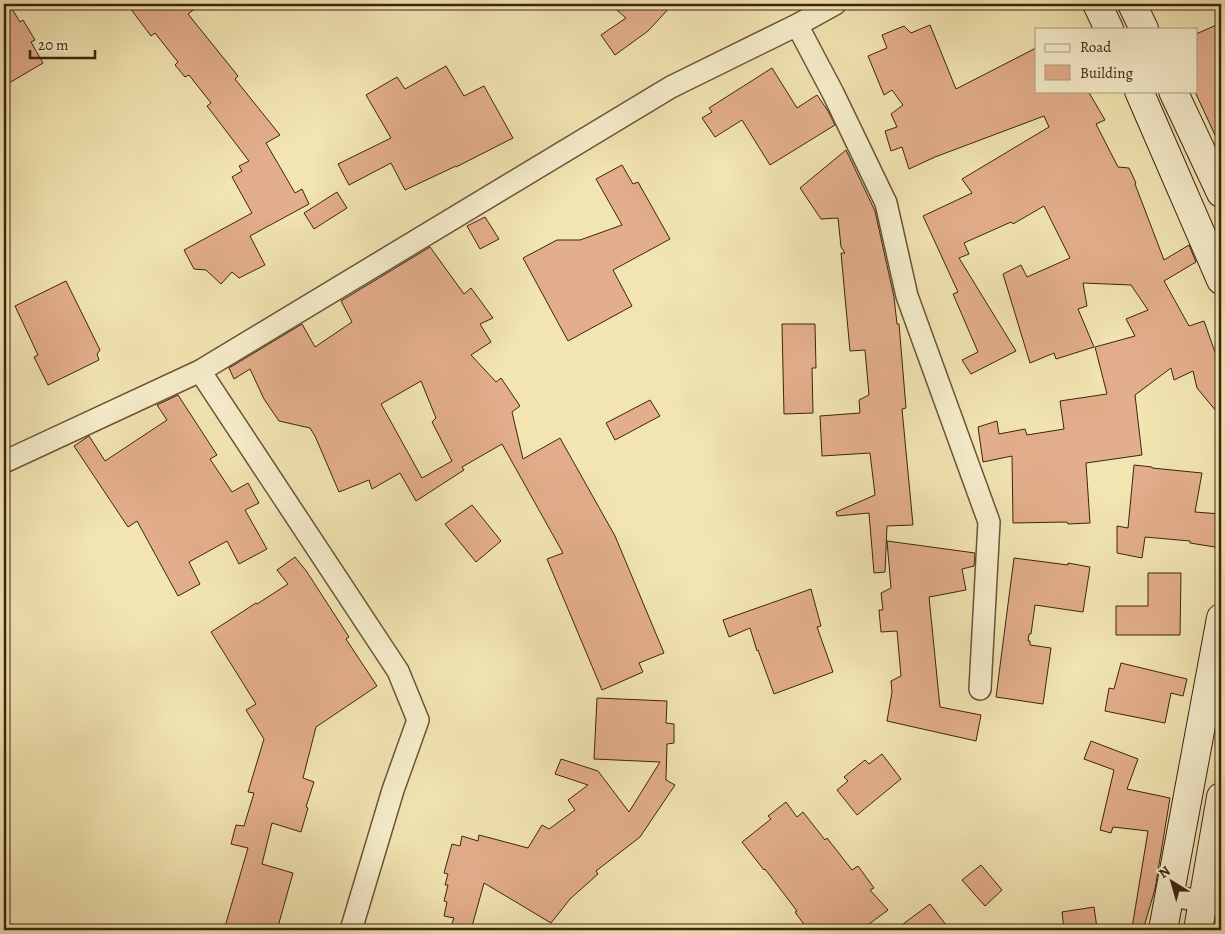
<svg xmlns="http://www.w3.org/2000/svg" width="1225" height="934" font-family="Alegreya,serif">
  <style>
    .building { fill: #e3ae8b; stroke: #3c240f; fill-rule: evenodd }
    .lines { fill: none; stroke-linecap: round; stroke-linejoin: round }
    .street-casing { stroke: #6a5438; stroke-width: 24 }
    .secondary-casing { stroke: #3c240f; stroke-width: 30 }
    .street { stroke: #f7eecd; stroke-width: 21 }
    .secondary { stroke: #f7eecd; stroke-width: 28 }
  </style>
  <rect width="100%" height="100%" fill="#f2e5b2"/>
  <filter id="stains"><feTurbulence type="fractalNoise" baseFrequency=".004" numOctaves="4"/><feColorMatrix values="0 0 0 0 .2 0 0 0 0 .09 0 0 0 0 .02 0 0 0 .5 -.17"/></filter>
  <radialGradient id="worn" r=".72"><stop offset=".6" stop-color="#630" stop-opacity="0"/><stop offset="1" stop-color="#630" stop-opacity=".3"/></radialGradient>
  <path class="building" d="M 4,4 L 9,4 L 20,22 L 23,20 L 35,40 L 31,42 L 43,63 L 4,86 Z
    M 127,4 L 201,4 L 188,14 L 238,76 L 235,79 L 280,135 L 266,143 L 295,193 L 302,189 L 309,204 L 250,236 L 265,265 L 239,278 L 232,272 L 221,284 L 206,270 L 194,269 L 184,250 L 252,213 L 232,177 L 242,171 L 239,166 L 249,161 L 207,106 L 211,103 L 189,75 L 185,77 L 175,65 L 178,62 L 155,33 L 151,36 Z
    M 610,4 L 673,4 L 648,31 L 615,55 L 601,35 L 626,18 Z
    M 1221,23 L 1221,148 L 1196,94 L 1196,34 Z
    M 930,25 L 956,89 L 1036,48 L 1036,91 L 1088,91 L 1105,120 L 1096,124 L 1118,167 L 1129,168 L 1136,183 L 1135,184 L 1164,260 L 1189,245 L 1196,262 L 1164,281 L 1189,326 L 1204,321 L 1221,369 L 1221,417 L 1197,388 L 1193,371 L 1174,380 L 1171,368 L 1135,395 L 1142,455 L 1086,463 L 1090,523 L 1068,524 L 1067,522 L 1013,523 L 1012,456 L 983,462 L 978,427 L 997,421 L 999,434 L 1025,429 L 1027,435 L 1064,429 L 1060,401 L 1107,394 L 1095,347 L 1135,336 L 1126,319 L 1148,310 L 1131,285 L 1083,283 L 1087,306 L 1078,309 L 1094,347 L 1056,359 L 1054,353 L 1030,363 L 1003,274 L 1021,265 L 1027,277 L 1070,258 L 1044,206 L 1013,224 L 1011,222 L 964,243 L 969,254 L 959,258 L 1016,351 L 971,374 L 962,360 L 978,352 L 953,294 L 958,292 L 923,216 L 972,193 L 962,179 L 1049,127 L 1044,116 L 935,157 L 909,169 L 902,147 L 891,151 L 885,131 L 897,127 L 891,114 L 903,105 L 892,90 L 884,95 L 868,56 L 887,48 L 882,35 L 904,26 L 911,33 Z
    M 446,66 L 464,96 L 484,86 L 513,138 L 456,167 L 456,166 L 405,190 L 391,163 L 349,185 L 338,164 L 391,138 L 366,95 L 397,77 L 405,89 Z
    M 772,68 L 797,108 L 817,95 L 828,111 L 835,125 L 770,165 L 742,120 L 715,137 L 702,118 L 712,112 L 709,108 Z
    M 846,150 L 875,211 L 894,297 L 897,324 L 899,324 L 906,408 L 902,409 L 913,525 L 887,526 L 885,572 L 874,573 L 869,513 L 837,516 L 836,512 L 875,495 L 870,453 L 822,456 L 820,416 L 860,413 L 859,400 L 869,395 L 865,350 L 850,351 L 841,253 L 845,253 L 841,247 L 838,218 L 821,219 L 800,188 Z
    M 622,165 L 633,184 L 638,182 L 670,239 L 613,270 L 632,306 L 568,341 L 523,258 L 557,240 L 580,240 L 622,225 L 596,179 Z
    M 337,192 L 347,208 L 314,229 L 304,213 Z
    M 485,217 L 499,239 L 480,249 L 467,226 Z
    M 430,247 L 464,294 L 471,288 L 493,318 L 480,324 L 491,342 L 471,355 L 496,382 L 501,378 L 520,406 L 512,412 L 523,459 L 560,438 L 615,536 L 664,653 L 639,663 L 643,672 L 602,690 L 547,559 L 563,553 L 502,444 L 462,467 L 464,470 L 416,501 L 400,473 L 372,489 L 369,480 L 339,492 L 315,436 L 310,428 L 279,421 L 264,399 L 250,369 L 234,379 L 229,368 L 302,324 L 315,347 L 352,322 L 341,301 ZM 421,381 L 436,418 L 432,422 L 452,461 L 422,478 L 381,404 Z
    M 66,281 L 100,350 L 97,354 L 99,360 L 48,385 L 34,357 L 38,355 L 15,306 Z
    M 782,324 L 815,324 L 816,368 L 812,368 L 813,413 L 784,414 Z
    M 178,395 L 217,455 L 210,459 L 232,492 L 248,483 L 259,503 L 245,510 L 267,549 L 239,564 L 227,541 L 189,562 L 200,584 L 178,596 L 137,521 L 128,527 L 74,446 L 89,436 L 105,461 L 167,420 L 157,405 Z
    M 650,400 L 660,416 L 615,440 L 606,423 Z
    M 1134,465 L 1152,467 L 1152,468 L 1202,473 L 1195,512 L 1221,514 L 1221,548 L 1190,543 L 1190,541 L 1145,537 L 1142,558 L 1117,553 L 1117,526 L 1128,528 Z
    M 472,505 L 501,541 L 476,562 L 445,524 Z
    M 887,541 L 975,553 L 974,566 L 962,569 L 966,590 L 929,597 L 940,707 L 981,715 L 976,741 L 887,721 L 892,692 L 891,681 L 901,676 L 897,631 L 881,632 L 879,610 L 883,610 L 881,593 L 891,588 Z
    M 295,557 L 307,572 L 349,637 L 346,639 L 377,686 L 316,727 L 303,778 L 314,782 L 306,807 L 308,808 L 301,832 L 272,823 L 262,864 L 293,873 L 277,930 L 224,930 L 248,848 L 231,844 L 236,825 L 244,826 L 254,793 L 248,792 L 264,739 L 246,710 L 256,704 L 211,632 L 256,603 L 257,604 L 288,584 L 277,570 Z
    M 1014,558 L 1068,565 L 1068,563 L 1090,567 L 1083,612 L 1035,605 L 1031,634 L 1029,634 L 1028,641 L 1030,641 L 1030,645 L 1051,648 L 1043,704 L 996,697 Z
    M 1148,573 L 1181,573 L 1180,635 L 1116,635 L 1116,606 L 1148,606 Z
    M 811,589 L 821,626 L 817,627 L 833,672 L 774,694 L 758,650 L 757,651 L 750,628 L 729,637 L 723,620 Z
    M 1121,663 L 1187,679 L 1183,696 L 1171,693 L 1165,723 L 1105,711 L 1109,688 L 1114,689 Z
    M 597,698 L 667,701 L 666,723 L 674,724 L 674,743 L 667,744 L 666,780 L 675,785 L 640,837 L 596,871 L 598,874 L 570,899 L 551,923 L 484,883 L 471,930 L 466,930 L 451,926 L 454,918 L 444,916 L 447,902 L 444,901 L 448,885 L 445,885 L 448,874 L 444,873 L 452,844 L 460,846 L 462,836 L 478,841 L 479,835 L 528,848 L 542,825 L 549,829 L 575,810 L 568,800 L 588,785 L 555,774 L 561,759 L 598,771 L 629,812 L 660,762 L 594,759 Z
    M 1091,741 L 1138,759 L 1127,789 L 1170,798 L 1155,889 L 1143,930 L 1132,928 L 1148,831 L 1113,827 L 1111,833 L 1100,830 L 1114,770 L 1084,759 Z
    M 882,754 L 901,779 L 857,815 L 837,790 L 848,781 L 844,777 L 865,760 L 869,764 Z
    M 786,802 L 797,817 L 803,812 L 825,840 L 827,838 L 852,870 L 858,866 L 874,888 L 870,890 L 888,910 L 861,930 L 808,930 L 795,912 L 797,911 L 765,869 L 764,870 L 742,842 L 771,819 L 768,816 Z
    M 981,865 L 1002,890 L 985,906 L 962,880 Z
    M 930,904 L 950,930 L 895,930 Z
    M 1094,907 L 1097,928 L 1083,930 L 1064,930 L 1062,912 Z"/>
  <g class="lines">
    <defs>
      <path id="street" d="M 797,25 L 833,93 L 886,203 L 907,296 L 989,522 L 980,689
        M 200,371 L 398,671 L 418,720 L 393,790 L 351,930
        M 4,462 L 200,371 L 671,87 L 797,25 L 835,4
        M 1170,896 L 1221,904"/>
      <path id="secondary" d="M 1097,4 L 1109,29
        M 1132,4 L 1144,29
        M 1139,91 L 1221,280
        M 1173,91 L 1221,193
        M 1163,930 L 1221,618
        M 1198,930 L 1221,797"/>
    </defs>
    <use href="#street" class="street-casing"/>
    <use href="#secondary" class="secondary-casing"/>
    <use href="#street" class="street"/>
    <use href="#secondary" class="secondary"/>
  </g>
  <rect width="1225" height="934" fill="none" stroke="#f2e5b2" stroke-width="20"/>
  <rect x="5" y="5" width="1215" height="924" fill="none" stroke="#3c240f" stroke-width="2.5"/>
  <rect x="10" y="10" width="1205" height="914" fill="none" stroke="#3c240f"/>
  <rect x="1035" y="28" width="162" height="65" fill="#f7eecd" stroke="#ac9d81"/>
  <rect x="1045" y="44" width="25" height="8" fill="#f7eecd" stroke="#ac9d81"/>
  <text x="1080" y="52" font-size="15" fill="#3c240f">Road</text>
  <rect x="1045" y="65" width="25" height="15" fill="#e3ae8b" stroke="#ac9d81"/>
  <text x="1080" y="78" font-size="15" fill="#3c240f">Building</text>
  <g transform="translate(1172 882) rotate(323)" stroke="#f7eecd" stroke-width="4" paint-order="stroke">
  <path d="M0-4L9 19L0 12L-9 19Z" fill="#3c240f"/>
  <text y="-8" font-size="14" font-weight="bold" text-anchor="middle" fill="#3c240f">N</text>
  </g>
  <path d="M30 50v8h65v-8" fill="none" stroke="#3c240f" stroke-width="2.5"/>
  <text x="38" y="50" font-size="15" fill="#3c240f" stroke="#f7eecd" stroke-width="4" paint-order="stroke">20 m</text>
  <rect width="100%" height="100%" filter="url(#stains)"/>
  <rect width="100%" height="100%" fill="url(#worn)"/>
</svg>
